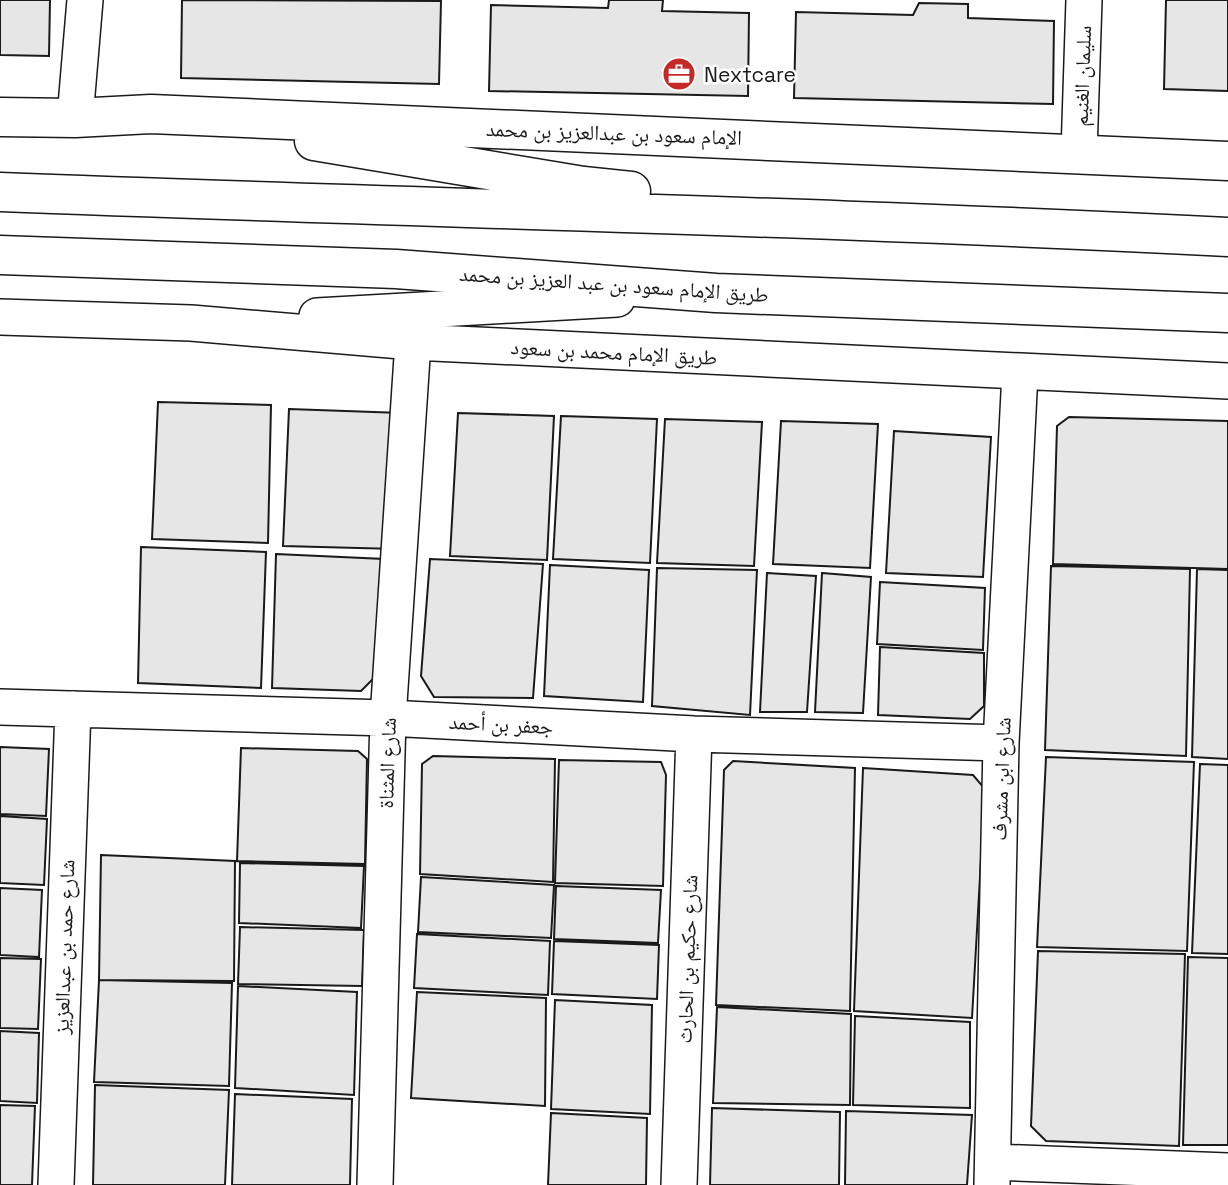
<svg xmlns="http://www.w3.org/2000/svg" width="1228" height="1185" font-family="'Space Grotesk','Noto Naskh Arabic',sans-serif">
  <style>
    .building { fill: #e6e6e6; stroke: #1a1a1a; stroke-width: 2 }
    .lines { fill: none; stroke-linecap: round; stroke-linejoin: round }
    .minor-casing { stroke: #1a1a1a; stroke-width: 38 }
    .major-casing { stroke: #1a1a1a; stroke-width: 41 }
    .minor { stroke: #fff; stroke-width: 35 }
    .major { stroke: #fff; stroke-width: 38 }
    .labels { text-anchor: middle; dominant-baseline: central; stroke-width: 5; stroke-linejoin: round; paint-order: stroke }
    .poi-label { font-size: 21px; fill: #1a1a1a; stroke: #fff; text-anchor: start }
    .street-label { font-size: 21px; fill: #1a1a1a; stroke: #fff }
  </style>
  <rect width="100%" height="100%" fill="#fff"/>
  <path class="building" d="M 0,0 L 50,0 L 49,56 L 0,55 Z
    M 182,0 L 441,1 L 439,84 L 181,78 Z
    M 609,0 L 663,0 L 662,11 L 749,13 L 748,96 L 489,91 L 491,5 L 608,8 Z
    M 1166,0 L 1228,0 L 1228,91 L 1164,89 Z
    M 919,3 L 968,4 L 968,18 L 1054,21 L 1053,104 L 794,98 L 796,12 L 913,15 Z
    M 158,402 L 271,405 L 268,543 L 152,539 Z
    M 289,409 L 401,413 L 396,549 L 283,546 Z
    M 458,413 L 554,416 L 547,560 L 450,556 Z
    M 561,416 L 657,419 L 650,563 L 553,559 Z
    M 1069,417 L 1228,421 L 1228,569 L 1053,564 L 1057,426 Z
    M 665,419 L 762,422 L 754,566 L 657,563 Z
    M 781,421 L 878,424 L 870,568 L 773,564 Z
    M 894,431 L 991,437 L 983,577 L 886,573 Z
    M 141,547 L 266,552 L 261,688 L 138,683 Z
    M 276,554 L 384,559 L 374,678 L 361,691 L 272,688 Z
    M 430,559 L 543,564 L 533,698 L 434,697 L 421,676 Z
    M 550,565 L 649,570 L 643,702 L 544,696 Z
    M 1051,566 L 1190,569 L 1186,756 L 1045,750 Z
    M 657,568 L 757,570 L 750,715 L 652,706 Z
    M 1197,569 L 1228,570 L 1228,759 L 1192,757 Z
    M 767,573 L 816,576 L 807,712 L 760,712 Z
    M 822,573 L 871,577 L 863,713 L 815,712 Z
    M 880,582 L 985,588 L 983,650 L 877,644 Z
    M 880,647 L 984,653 L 984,706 L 970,719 L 878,715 Z
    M 0,747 L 49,749 L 46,816 L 0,814 Z
    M 241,748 L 358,751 L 367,759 L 365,864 L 237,861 Z
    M 433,756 L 555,759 L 553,882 L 420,874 L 422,764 Z
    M 1046,757 L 1194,762 L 1187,951 L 1037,947 Z
    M 559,760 L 661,762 L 666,775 L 663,886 L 555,883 Z
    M 733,761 L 855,768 L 850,1011 L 716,1005 L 724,770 Z
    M 1200,764 L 1228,765 L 1228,954 L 1192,953 Z
    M 863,768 L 973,775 L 985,789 L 972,1018 L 854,1011 Z
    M 0,816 L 47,819 L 44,885 L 0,883 Z
    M 101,855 L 235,861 L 234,981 L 99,980 Z
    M 240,863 L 364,866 L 361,928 L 239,923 Z
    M 421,877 L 554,885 L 551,938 L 418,932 Z
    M 556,886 L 661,890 L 658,943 L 554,939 Z
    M 0,888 L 42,890 L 39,957 L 0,955 Z
    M 240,927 L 364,930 L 362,986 L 238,984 Z
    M 417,934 L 550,941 L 548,995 L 414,988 Z
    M 554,941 L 659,945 L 657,999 L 552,994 Z
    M 1038,951 L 1185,954 L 1179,1146 L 1046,1141 L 1031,1126 Z
    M 1188,957 L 1228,958 L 1228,1145 L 1183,1145 Z
    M 0,958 L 41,959 L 38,1029 L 0,1028 Z
    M 99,980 L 232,983 L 229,1086 L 94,1082 Z
    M 238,986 L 357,992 L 354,1095 L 235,1088 Z
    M 417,992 L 546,998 L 545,1106 L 411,1098 Z
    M 555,1000 L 652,1005 L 650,1114 L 551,1109 Z
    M 717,1007 L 851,1014 L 850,1105 L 713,1103 Z
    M 855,1016 L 970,1022 L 970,1108 L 853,1105 Z
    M 0,1031 L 39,1033 L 37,1103 L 0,1101 Z
    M 95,1085 L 229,1090 L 225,1185 L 93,1185 Z
    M 235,1094 L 352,1099 L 350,1185 L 232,1185 Z
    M 0,1105 L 35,1106 L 32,1185 L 0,1185 Z
    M 712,1108 L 840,1112 L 839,1185 L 710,1185 Z
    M 846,1111 L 972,1115 L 967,1185 L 845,1185 Z
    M 551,1113 L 647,1118 L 646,1185 L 548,1185 Z"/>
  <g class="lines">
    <defs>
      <path id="minor" d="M 75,118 L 85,0
        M 1079,153 L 1084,0
        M 317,316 L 617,299
        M 0,317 L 191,323 L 413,342 L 1228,381
        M 0,707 L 388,718 L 694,734 L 1001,743
        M 993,1162 L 1228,1171
        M 56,1185 L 73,709
        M 375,1185 L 388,718 L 413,342
        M 679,1185 L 694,734
        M 992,1185 L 1001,743 L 1020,373"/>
      <path id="major" d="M 0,117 L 75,118 L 151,114 L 1228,161
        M 314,141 L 583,186 L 631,191
        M 0,192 C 409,208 819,216 1228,237
        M 0,255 L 396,269 L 716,293 L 1228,313"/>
    </defs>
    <use href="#minor" class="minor-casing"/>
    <use href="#major" class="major-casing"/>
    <use href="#minor" class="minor"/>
    <use href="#major" class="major"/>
  </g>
  <defs>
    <symbol id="office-disc" viewBox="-11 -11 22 22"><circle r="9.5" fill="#c62828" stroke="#fff"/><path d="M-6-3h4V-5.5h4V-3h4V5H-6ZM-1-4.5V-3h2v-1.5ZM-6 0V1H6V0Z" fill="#fff"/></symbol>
  </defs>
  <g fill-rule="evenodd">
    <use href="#office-disc" x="660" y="55" width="38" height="38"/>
  </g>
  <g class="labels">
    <g class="poi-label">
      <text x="704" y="74">Nextcare</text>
    </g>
    <g class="street-label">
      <text transform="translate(1082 76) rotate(-88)">سليمان الغنيم</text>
      <text transform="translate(614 133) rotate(2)">الإمام سعود بن عبدالعزيز بن محمد</text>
      <text transform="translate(614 284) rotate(4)">طريق الإمام سعود بن عبد العزيز بن محمد</text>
      <text transform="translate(614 352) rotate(3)">طريق الإمام محمد بن سعود</text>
      <text transform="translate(501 724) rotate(3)">جعفر بن أحمد</text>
      <text transform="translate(387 763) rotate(-88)">شارع المثناة</text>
      <text transform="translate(1001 779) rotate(-88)">شارع ابن مشرف</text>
      <text transform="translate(64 947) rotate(-88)">شارع حمد بن عبدالعزيز</text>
      <text transform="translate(687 959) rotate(-88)">شارع حكيم بن الحارث</text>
    </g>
  </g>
</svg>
